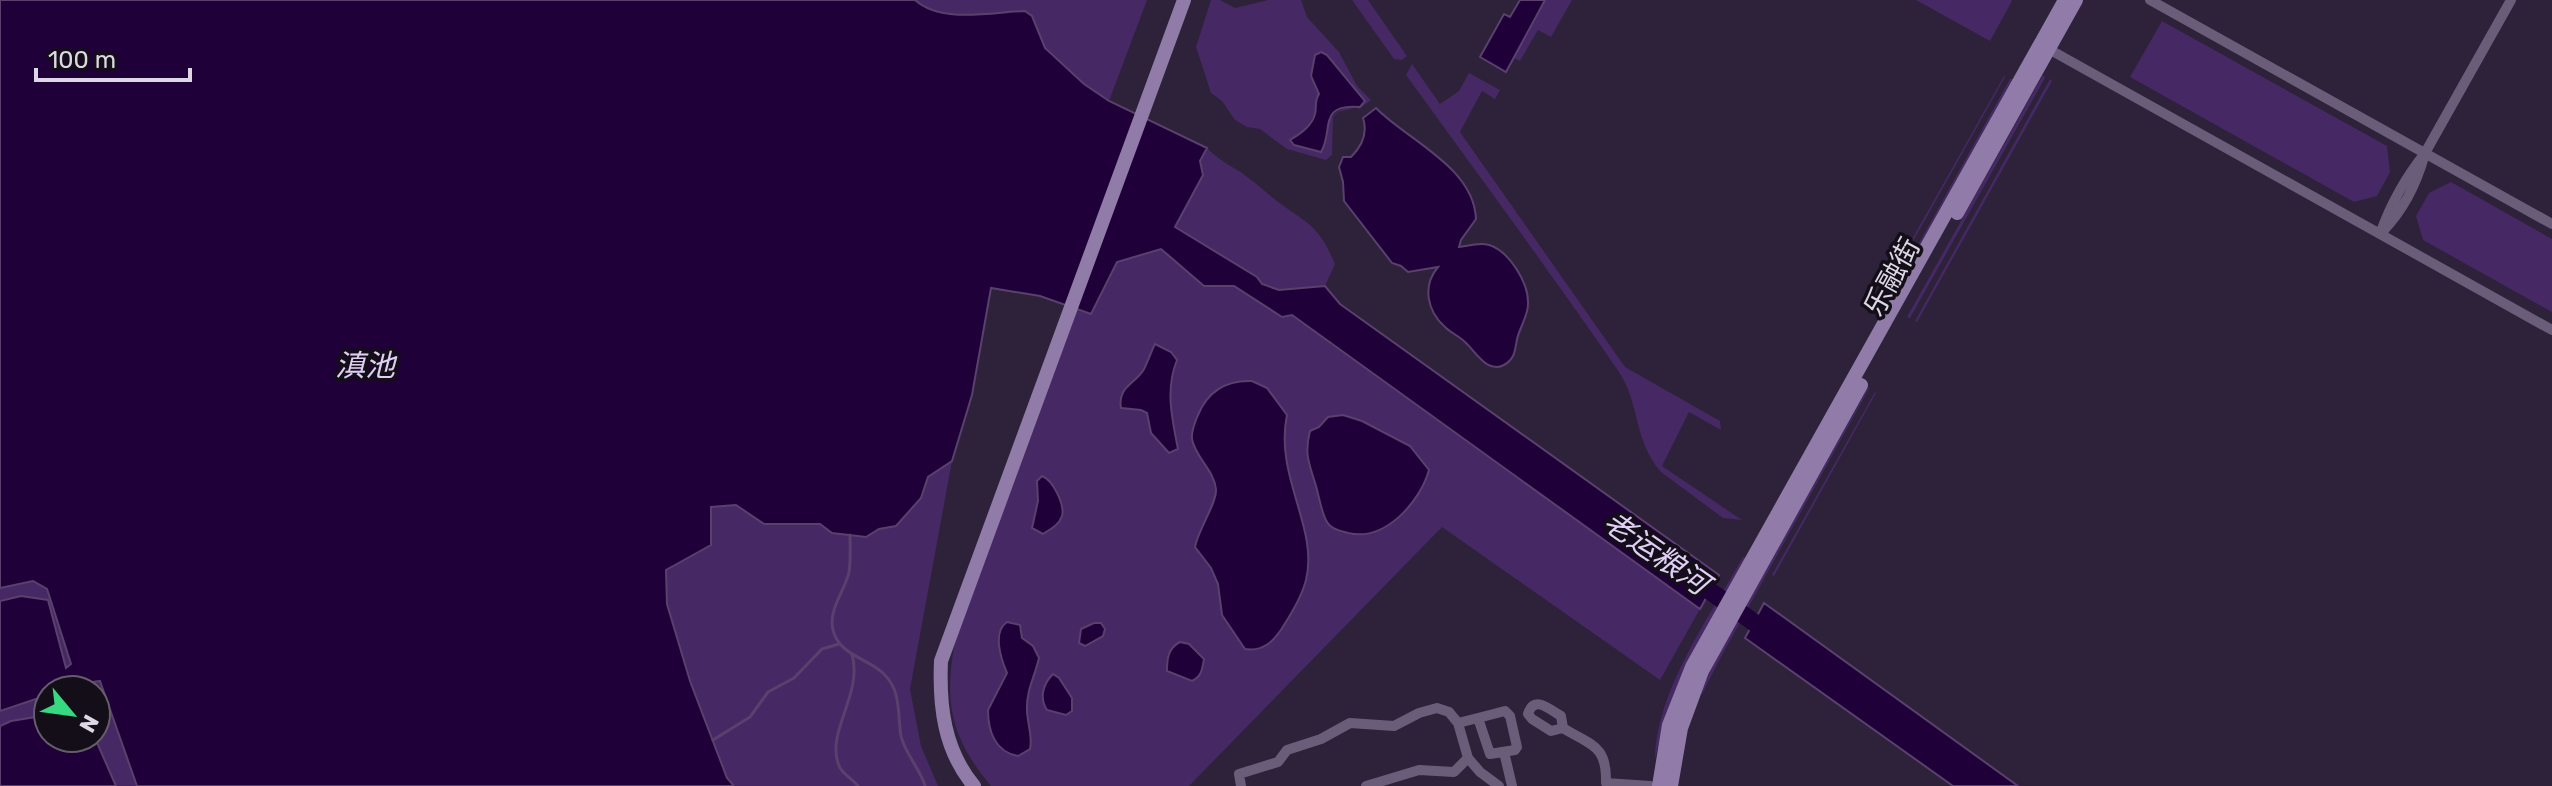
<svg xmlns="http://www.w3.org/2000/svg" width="2552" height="786" font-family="Rubik,'Noto Sans SC',sans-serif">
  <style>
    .green { fill: #462864; fill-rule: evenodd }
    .water { fill: #200039; stroke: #59406d; stroke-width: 2 }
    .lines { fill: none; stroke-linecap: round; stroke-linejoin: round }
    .stream { stroke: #59406d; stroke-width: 3 }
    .river { stroke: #200039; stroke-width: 18 }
    .street { stroke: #6a5d7a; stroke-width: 10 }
    .secondary { stroke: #907ba9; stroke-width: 14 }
    .labels { text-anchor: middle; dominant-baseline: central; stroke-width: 7; stroke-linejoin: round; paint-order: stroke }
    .street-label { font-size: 28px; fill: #ddd6e5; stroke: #130e18 }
    .water-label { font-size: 30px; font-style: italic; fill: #e0cff5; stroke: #130e18 }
  </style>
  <rect width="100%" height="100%" fill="#2d2239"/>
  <path class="green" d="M 915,0 L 1147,0 L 1109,101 L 1084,84 L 1045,48 L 1025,11 C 993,12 940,23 915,0 Z
    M 1211,0 L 1220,0 L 1235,8 L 1268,0 L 1301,0 L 1307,17 L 1339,52 L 1357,86 L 1371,100 L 1359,109 L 1357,107 L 1338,112 L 1333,117 L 1332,155 L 1326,160 L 1287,149 L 1260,129 L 1247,127 L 1235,120 L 1222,101 L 1211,93 L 1196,47 ZM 1327,55 L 1352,83 L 1356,106 C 1330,109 1326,122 1324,146 L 1300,134 C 1313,121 1327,99 1313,82 Z
    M 1352,0 L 1368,0 L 1407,56 L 1402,60 L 1394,59 Z
    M 1545,0 L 1572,0 L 1551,37 L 1538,30 L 1520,61 L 1514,58 Z
    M 1916,0 L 2011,0 L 2012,1 L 1990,41 Z
    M 2162,21 L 2387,146 L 2390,172 L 2377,196 L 2354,202 L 2130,77 Z
    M 1412,64 L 1440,104 L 1459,91 L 1469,73 L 1500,90 L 1495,99 L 1482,91 L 1460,132 L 1625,367 L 1720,421 L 1721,430 L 1689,412 L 1662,466 L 1742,520 L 1723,518 L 1661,472 C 1633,440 1640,403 1619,372 C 1550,272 1478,174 1406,75 Z
    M 2043,75 L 2045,78 L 1910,318 L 1907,317 Z
    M 2004,76 L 2005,77 L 1898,268 L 1897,266 Z
    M 2010,79 L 2013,79 L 1904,274 L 1903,272 Z
    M 2050,79 L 2052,81 L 1917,322 L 1915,321 Z
    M 1207,148 C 1218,159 1229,165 1242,173 C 1255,182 1265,192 1277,201 C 1309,225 1318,224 1335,264 L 1325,286 L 1279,290 L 1262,284 L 1257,276 L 1175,227 L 1203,175 L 1200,161 Z
    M 2451,182 L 2552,239 L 2552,312 L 2423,240 L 2416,216 L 2429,193 Z
    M 1161,249 L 1204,286 L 1234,286 L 1282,317 L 1291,315 L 1700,609 L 1660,680 L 1442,527 L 1189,786 L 991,786 C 945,731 944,694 958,626 L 1075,310 L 1091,314 L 1117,262 Z
    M 1870,387 L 1722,655 L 1702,694 L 1700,693 L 1719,653 L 1868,388 Z
    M 1875,392 L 1876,393 L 1774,576 L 1772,575 Z
    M 952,461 L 910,689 L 921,746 L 938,786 L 734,786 L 727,778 L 690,681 L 667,604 L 666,570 L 711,545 L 711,506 L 736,505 L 764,524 L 821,524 L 832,533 L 866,537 L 879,529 L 896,526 L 921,498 L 927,477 Z
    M 1743,557 L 1746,558 L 1683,673 L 1665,721 L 1655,759 C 1656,691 1710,616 1743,557 Z
    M 33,581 L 47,589 L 77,683 L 100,681 L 137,786 L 0,786 L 0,588 ZM 48,690 L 96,690 L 96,738 L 48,738 Z"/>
  <path class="water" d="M 0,0 L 915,0 C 942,24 992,12 1025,11 L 1032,16 L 1045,48 L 1084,84 L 1109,101 L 1207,148 L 1200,161 L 1203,175 L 1175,227 L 1257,277 L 1262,284 L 1279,290 L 1325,286 L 1340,304 L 1719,575 L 1700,609 L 1292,315 L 1282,317 L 1234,286 L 1204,286 L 1161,249 L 1117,262 L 1091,314 L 1040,296 L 991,288 L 972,395 L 952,461 L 928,477 L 921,498 L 896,526 L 879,529 L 866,537 L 832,533 L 820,524 L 764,524 L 736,505 L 711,507 L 711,545 L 666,570 L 667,604 L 690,681 L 727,778 L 734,786 L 137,786 L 100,681 C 82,683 65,690 48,690 L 48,695 L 0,711 L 0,601 L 21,596 L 48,600 L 66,668 L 71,664 L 47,589 L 33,581 L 0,588 Z
    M 1520,0 L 1545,0 L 1506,72 L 1480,57 L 1504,14 L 1510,17 Z
    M 1321,52 L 1327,55 L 1365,101 L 1360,107 C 1317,103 1334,131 1321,152 L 1294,145 L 1290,140 C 1300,134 1312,126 1315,114 C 1317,106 1314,102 1319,94 L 1311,76 L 1315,55 Z
    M 1376,108 C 1407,140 1474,167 1476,219 L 1461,240 L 1459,247 C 1468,246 1479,242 1489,245 C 1509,251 1529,283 1528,304 C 1528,316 1520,327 1517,339 C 1515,350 1515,359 1504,365 C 1487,374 1476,352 1465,342 C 1459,336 1451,333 1445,327 C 1427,311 1422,286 1438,267 L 1408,272 L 1401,266 L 1392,263 L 1344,201 L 1343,182 L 1339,167 L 1343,157 L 1351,157 C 1362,146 1368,133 1363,118 Z
    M 1155,344 L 1171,352 L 1177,360 C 1165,390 1172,418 1178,449 L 1169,453 L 1151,433 L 1147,413 L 1141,410 L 1121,408 C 1117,386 1137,383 1144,369 C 1148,361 1151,352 1155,344 Z
    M 1252,381 L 1267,388 L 1287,415 C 1274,476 1319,528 1306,580 C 1302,596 1293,611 1284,625 C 1275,640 1264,652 1245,649 L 1222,615 L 1218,584 L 1211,568 L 1195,547 C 1198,530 1217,503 1216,489 C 1214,470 1195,457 1192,439 C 1191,431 1195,422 1198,415 C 1208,391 1227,380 1252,381 Z
    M 1343,415 L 1362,421 L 1410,446 L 1429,470 C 1420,502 1385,542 1348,533 C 1341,531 1331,529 1327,522 C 1321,512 1319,496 1316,486 C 1309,463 1304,454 1310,431 L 1319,427 L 1328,417 Z
    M 1042,476 C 1053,480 1065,505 1062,516 C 1059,525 1051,529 1043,534 L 1032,528 L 1038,501 L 1037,481 Z
    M 1764,603 L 2018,786 L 1953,786 L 1745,638 Z
    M 1007,622 L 1020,625 L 1022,638 L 1033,646 L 1039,658 C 1035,676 1026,691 1027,710 C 1027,722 1033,737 1030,749 L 1018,756 C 995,752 988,731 988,710 L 1007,673 C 1001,659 992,632 1007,622 Z
    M 1094,623 L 1101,623 L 1105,629 L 1103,636 L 1085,646 L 1079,643 L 1081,629 Z
    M 1180,642 L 1189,644 L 1204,659 C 1202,669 1202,676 1192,681 L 1167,671 C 1167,659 1168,648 1180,642 Z
    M 1053,674 L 1059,678 L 1072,698 L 1072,711 L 1066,715 L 1047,710 C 1039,698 1043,684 1053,674 Z
    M 48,715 L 48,738 L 95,738 L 116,786 L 0,786 L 0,726 L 11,721 Z"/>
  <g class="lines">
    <path class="stream" d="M 850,535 C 850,546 851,560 849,572 C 845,591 828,609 833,630 C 839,655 867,658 883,673 C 902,691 897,713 901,736 C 905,754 920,768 925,786
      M 852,654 C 863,694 827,730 838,763 C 841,774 851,777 858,786
      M 713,740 L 750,717 L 768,692 L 794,678 L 822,649 L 839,644"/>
    <path class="river" d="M 1693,579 L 1773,636"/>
    <path class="street" d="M 2150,0 L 2552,224
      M 2045,47 L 2552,330
      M 2384,230 C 2404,209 2416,185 2424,157
      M 2380,234 C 2391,203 2405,178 2425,153 L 2511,0
      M 1505,711 L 1510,716 L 1517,747 L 1515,750 L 1490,754 L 1478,718 Z
      M 1458,723 L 1468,758 L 1480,772 L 1499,786
      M 1563,728 L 1551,731 L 1532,719 L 1528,714 C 1534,694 1550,710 1561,716 L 1563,728 C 1592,746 1607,745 1606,783 L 1650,786
      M 1504,752 L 1512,786
      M 1241,786 L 1239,774 L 1278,762 L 1287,750 L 1321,739 L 1350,723 L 1394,726 L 1419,713 L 1437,708 L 1449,712 L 1458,723 L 1478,718
      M 1366,786 L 1419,770 L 1454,772 L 1468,758"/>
    <path class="secondary" d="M 1957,213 L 2076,0
      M 974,786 C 944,750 939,706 941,661 L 1184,0
      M 1659,786 L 1669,725 L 1692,667 L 2065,0
      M 1671,786 L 1681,728 L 1702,671 L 1861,385"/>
  </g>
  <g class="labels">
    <g class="street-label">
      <text transform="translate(1892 277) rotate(-61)">乐融街</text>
    </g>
    <g class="water-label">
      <text x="365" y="366">滇池</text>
      <text transform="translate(1656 553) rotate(35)">老运粮河</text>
    </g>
  </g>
  <g transform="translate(72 714) rotate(119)"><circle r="38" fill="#130e18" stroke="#645e6a" stroke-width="2"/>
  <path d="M0-6L14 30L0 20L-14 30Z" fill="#36d880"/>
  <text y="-12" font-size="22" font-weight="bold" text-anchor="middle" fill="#ddd6e5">N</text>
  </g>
  <path d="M36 68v12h154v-12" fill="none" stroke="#ddd6e5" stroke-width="4"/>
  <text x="48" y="68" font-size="24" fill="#ddd6e5" stroke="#130e18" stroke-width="6" paint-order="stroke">100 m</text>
</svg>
